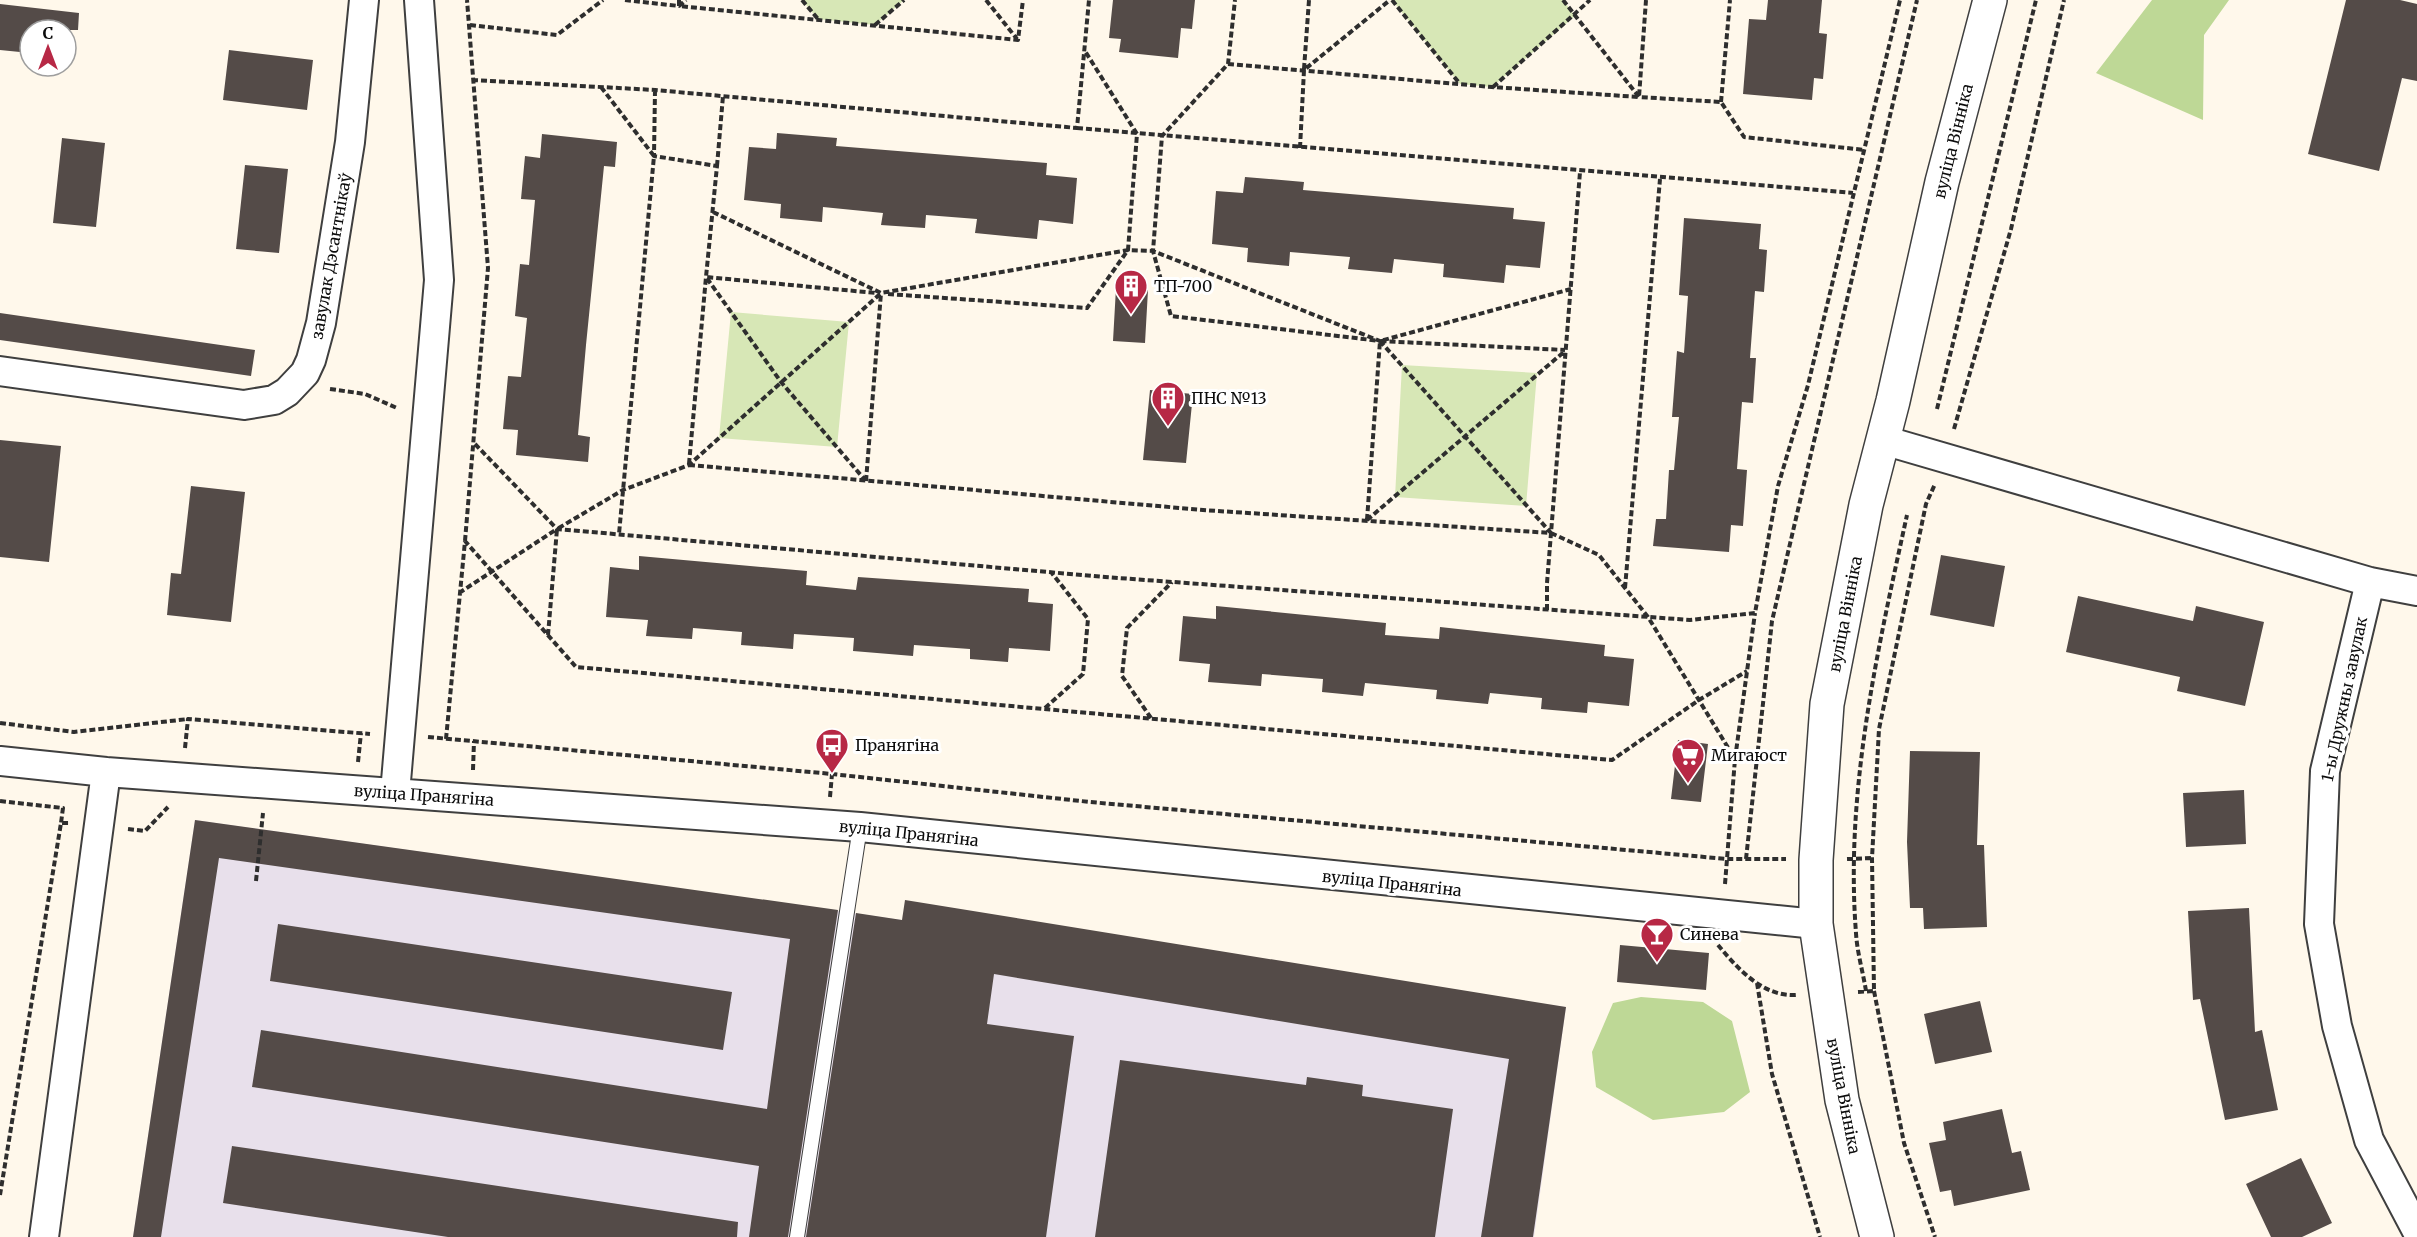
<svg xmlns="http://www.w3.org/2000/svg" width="2417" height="1237" font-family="Merriweather,serif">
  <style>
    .industrial { fill: #e8e0eb }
    .green { fill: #d7e7b6 }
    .forest { fill: #bed896 }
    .building { fill: #544b48 }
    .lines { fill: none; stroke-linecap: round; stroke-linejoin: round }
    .service-casing { stroke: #3f3f3f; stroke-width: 16 }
    .minor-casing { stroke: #3f3f3f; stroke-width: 32 }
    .tertiary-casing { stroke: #3f3f3f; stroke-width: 36 }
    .path { stroke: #2e2e2e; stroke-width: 4; stroke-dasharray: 6 3; stroke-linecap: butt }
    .service { stroke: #fff; stroke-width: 14 }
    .minor { stroke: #fff; stroke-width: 28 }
    .tertiary { stroke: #fff; stroke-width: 33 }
    .labels { text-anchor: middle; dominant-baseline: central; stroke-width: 6; stroke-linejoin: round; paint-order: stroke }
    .street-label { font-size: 16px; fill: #0c0c0c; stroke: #fff }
    .poi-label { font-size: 16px; fill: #0c0c0c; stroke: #fff; text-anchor: start }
  </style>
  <rect width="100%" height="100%" fill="#fff8eb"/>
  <path class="industrial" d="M 195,820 L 902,920 L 1566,1007 L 1534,1237 L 133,1237 Z"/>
  <path class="green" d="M 802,0 L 904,0 L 875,25 L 818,19 Z
    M 1392,0 L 1563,0 L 1575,16 L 1492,87 L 1460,84 Z
    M 731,312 L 849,322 L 837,447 L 719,438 Z
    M 1402,365 L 1537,373 L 1526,506 L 1395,497 Z"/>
  <path class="forest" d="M 2152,0 L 2229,0 L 2204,35 L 2203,120 L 2096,73 Z
    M 1641,997 L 1703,1002 L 1732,1021 L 1750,1092 L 1724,1112 L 1653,1120 L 1596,1087 L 1592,1052 L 1613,1003 Z"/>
  <path class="building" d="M 1113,0 L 1195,0 L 1192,29 L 1181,28 L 1178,58 L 1119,52 L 1121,39 L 1109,38 Z
    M 1768,0 L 1822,0 L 1819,33 L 1827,34 L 1823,79 L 1814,78 L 1812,100 L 1743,94 L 1749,19 L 1766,20 Z
    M 2346,0 L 2400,0 L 2417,4 L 2417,81 L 2402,78 L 2379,171 L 2308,154 Z
    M 0,4 L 79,13 L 78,30 L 30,30 L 30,53 L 0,50 Z
    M 229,50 L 313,60 L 307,110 L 223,100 Z
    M 777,133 L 837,138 L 836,146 L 1047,163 L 1046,175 L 1077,178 L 1073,224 L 1039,220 L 1037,239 L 975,233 L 977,219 L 926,215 L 925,228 L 881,225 L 883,213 L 823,207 L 822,222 L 780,218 L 781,204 L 744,200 L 749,147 L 776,149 Z
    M 542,134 L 617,142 L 615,167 L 604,166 L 586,345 L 578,435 L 590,437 L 588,462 L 516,455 L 518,430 L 503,429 L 508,376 L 521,377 L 527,318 L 515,316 L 520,264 L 529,265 L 535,200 L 521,199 L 525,156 L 540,158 Z
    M 62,138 L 105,143 L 96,227 L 53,223 Z
    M 245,165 L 288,169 L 279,253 L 236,249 Z
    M 1245,177 L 1304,182 L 1303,190 L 1514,208 L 1513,219 L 1545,222 L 1540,268 L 1506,265 L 1504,283 L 1443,277 L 1444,264 L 1394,259 L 1392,273 L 1348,269 L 1350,257 L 1290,252 L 1289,266 L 1247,262 L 1248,248 L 1212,244 L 1216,191 L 1243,193 Z
    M 1684,218 L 1761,224 L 1759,249 L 1767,250 L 1764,292 L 1755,291 L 1750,358 L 1756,358 L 1753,403 L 1742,402 L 1737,469 L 1747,470 L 1743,526 L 1731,525 L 1729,552 L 1653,546 L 1656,519 L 1666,519 L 1669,470 L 1674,470 L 1679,417 L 1672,417 L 1677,351 L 1684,353 L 1688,296 L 1679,295 Z
    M 1116,288 L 1148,290 L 1145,343 L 1113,341 Z
    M 0,313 L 255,350 L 251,376 L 0,340 Z
    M 1150,390 L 1193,394 L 1186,463 L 1143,460 Z
    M 0,440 L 61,446 L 49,562 L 0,557 Z
    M 191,486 L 245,492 L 231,622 L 167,615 L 171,573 L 181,574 Z
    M 1941,555 L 2005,566 L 1994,627 L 1930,615 Z
    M 639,556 L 807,571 L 806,585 L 856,590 L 858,577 L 1029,589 L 1028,602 L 1053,604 L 1050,651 L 1009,648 L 1008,662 L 970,659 L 970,649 L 914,645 L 913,656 L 853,651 L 854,638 L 794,634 L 793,649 L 741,645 L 742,632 L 693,628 L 692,639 L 646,636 L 648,620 L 606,617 L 610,567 L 639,570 Z
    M 2078,596 L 2193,621 L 2196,606 L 2264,622 L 2245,706 L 2177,691 L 2180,677 L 2066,652 Z
    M 1216,606 L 1386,623 L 1385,635 L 1439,639 L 1440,627 L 1605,645 L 1604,656 L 1634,659 L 1629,706 L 1588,702 L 1587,713 L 1541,709 L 1542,698 L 1490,693 L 1488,704 L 1436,699 L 1437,690 L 1365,683 L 1363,696 L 1322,692 L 1323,679 L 1262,674 L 1261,686 L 1208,682 L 1210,664 L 1179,661 L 1183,616 L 1216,619 Z
    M 1678,740 L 1708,744 L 1701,802 L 1671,799 Z
    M 1910,751 L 1980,752 L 1977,845 L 1984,845 L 1987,927 L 1924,929 L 1923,908 L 1910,908 L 1907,842 Z
    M 2244,790 L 2246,844 L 2186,847 L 2183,793 Z
    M 195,820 L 838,910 L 788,1237 L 749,1237 L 759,1166 L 252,1087 L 261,1030 L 767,1109 L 790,939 L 219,858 L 161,1237 L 133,1237 Z
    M 905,900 L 1566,1007 L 1533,1237 L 1481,1237 L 1509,1059 L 994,974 L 987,1024 L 1074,1036 L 1046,1237 L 806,1237 L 856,913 L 902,920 Z
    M 2249,908 L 2255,1032 L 2262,1030 L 2278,1110 L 2225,1120 L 2200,999 L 2193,1000 L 2188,911 Z
    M 278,924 L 732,992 L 723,1050 L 270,981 Z
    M 1620,945 L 1709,953 L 1706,990 L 1617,982 Z
    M 1980,1001 L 1992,1052 L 1935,1064 L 1924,1014 Z
    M 1120,1060 L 1306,1085 L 1307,1077 L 1363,1085 L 1362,1096 L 1453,1109 L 1435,1237 L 1095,1237 Z
    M 2002,1109 L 2012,1153 L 2021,1151 L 2030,1190 L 1954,1206 L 1951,1190 L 1940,1192 L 1929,1143 L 1946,1140 L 1943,1122 Z
    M 232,1146 L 738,1222 L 737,1237 L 448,1237 L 223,1203 Z
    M 2301,1158 L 2332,1223 L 2302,1237 L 2271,1237 L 2246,1184 Z"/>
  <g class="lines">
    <defs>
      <path id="service" d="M 797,1237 L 860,827"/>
      <path id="minor" d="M 0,371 L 244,405 L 274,400 L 287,392 L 305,373 L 311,360 L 321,323 L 350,142 L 364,0
        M 1883,440 L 2370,582 L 2417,591
        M 2370,582 L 2325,771 L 2319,924 L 2337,1026 L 2369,1140 L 2417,1231
        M 0,761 L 106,772 L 860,827 L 1816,924
        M 395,793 L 439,280 L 419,0
        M 44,1237 L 106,772"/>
      <path id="tertiary" d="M 1877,1237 L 1842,1100 L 1816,924 L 1816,860 L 1827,704 L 1866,505 L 1893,401 L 1942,182 L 1990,0"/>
    </defs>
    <use href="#service" class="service-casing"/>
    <use href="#minor" class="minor-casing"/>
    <use href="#tertiary" class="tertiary-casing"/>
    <path class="path" d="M 625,0 L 679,6 L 686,0
      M 679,0 L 679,6 L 1018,40 L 1023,0
      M 802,0 L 818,19
      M 986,0 L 1017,39
      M 1392,0 L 1460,84
      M 1563,0 L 1639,97 L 1721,102 L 1744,137 L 1865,150
      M 470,25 L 557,35 L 603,0
      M 875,25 L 904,0
      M 1228,64 L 1492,87 L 1639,97 L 1646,0
      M 1304,69 L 1309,0
      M 472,80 L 655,90 L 1077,128 L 1089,0
      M 601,87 L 654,156 L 619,534
      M 1493,87 L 1590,0
      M 655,90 L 654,156 L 717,166 L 706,277 L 781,382 L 865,480
      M 1721,102 L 1730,0
      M 1077,128 L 1853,193
      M 1300,148 L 1304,70 L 1390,0
      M 717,166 L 723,96
      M 713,212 L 881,293 L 1128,250 L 1153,251 L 1380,341 L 1171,316 L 1153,251 L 1162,136 L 1228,64 L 1235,0
      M 888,294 L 1087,308 L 1128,250 L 1137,134 L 1085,51
      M 330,389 L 365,394 L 397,408
      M 1937,409 L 2036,0
      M 1954,429 L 2011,229 L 2064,0
      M 475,444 L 557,529 L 1105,577 L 1690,620 L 1755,613 L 1778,486 L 1808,385 L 1900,0
      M 689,464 L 706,277 L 876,293
      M 689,465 L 1203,510 L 1551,533 L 1380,341 L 1571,289
      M 866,481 L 881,293
      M 1367,520 L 1380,341 L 1565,350
      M 1367,520 L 1565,351
      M 1551,533 L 1599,555 L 1648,617 L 1735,759
      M 465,541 L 488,268 L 467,0
      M 1625,588 L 1660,179
      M 459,593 L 557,529
      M 1547,610 L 1547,583 L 1580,172
      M 548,635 L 557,529 L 623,490 L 689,465 L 880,294
      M 1045,708 L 1083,674 L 1088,619 L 1051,572
      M 1151,718 L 1122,676 L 1127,628 L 1172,582
      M 0,723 L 74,732 L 188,719
      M 428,737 L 832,774 L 1090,802 L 1727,859 L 1786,859
      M 446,739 L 465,541 L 576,667 L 1612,760 L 1699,700 L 1747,671
      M 185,748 L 188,719 L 370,734
      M 358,762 L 361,733
      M 473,770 L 474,741
      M 830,797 L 832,774
      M 0,801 L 63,808 L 61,823
      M 128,829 L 145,831 L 168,807
      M 1746,859 L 1772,621 L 1917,0
      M 1847,859 L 1872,858
      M 256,881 L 263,813
      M 1725,884 L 1735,759 L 1755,613
      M 1718,945 C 1738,969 1763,997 1796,995
      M 1757,983 L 1772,1074 L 1820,1237
      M 1866,991 C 1863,972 1857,952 1856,933 C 1845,792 1877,652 1907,515
      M 1874,991 L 1904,1143 L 1935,1237
      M 1858,992 L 1874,991 L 1872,858 L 1879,729 L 1926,504 L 1935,484
      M 0,1195 L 61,823 L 70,823"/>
    <use href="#service" class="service"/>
    <use href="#minor" class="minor"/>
    <use href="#tertiary" class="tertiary"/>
  </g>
  <defs>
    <symbol id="building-pin" viewBox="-11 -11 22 30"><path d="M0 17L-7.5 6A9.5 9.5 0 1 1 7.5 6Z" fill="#b72845" stroke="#fff"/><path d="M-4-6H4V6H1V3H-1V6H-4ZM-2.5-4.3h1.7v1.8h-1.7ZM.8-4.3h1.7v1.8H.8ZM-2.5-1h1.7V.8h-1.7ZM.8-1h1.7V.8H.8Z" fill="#fff"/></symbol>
    <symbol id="bus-pin" viewBox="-11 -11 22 30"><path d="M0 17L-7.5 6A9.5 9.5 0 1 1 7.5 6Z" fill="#b72845" stroke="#fff"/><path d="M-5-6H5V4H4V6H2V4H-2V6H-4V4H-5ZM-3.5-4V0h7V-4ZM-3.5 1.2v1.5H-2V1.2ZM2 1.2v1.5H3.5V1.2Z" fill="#fff"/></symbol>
    <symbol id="supermarket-pin" viewBox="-11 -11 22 30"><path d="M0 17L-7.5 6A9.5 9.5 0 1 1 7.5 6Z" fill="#b72845" stroke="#fff"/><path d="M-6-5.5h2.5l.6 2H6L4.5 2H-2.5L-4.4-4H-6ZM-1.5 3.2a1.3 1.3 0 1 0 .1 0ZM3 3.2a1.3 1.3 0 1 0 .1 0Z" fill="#fff"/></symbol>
    <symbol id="bar-pin" viewBox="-11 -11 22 30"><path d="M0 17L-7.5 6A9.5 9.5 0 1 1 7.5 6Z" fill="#b72845" stroke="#fff"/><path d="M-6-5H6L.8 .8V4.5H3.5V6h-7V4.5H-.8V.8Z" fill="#fff"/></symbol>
  </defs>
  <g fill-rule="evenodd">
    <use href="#building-pin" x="1112" y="267" width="38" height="52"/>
    <use href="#building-pin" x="1149" y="379" width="38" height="52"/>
    <use href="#bus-pin" x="813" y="726" width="38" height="52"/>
    <use href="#supermarket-pin" x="1669" y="736" width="38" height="52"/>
    <use href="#bar-pin" x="1638" y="915" width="38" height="52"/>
  </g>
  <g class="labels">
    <g class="street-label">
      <text transform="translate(1953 141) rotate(-76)">вуліца Вінніка</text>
      <text transform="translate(331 256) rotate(-80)">завулак Дэсантнікаў</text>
      <text transform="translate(1845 614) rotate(-79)">вуліца Вінніка</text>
      <text transform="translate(2344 699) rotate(-78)">1-ы Дружны завулак</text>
      <text transform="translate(424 795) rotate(4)">вуліца Пранягіна</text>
      <text transform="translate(909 833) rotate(6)">вуліца Пранягіна</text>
      <text transform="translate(1392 883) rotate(6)">вуліца Пранягіна</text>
      <text transform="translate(1844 1096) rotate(79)">вуліца Вінніка</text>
    </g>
    <g class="poi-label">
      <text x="1154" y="286">ТП-700</text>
      <text x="1191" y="398">ПНС №13</text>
      <text x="855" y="745">Пранягіна</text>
      <text x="1711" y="755">Мигаюст</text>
      <text x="1680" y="934">Синева</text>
    </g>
  </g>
  <g transform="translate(48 48)"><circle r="28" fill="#ffffff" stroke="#9e9e9e" stroke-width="1.5"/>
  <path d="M0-4.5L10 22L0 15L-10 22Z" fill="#b72845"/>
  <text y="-9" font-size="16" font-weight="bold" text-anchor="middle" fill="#0c0c0c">С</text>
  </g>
</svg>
